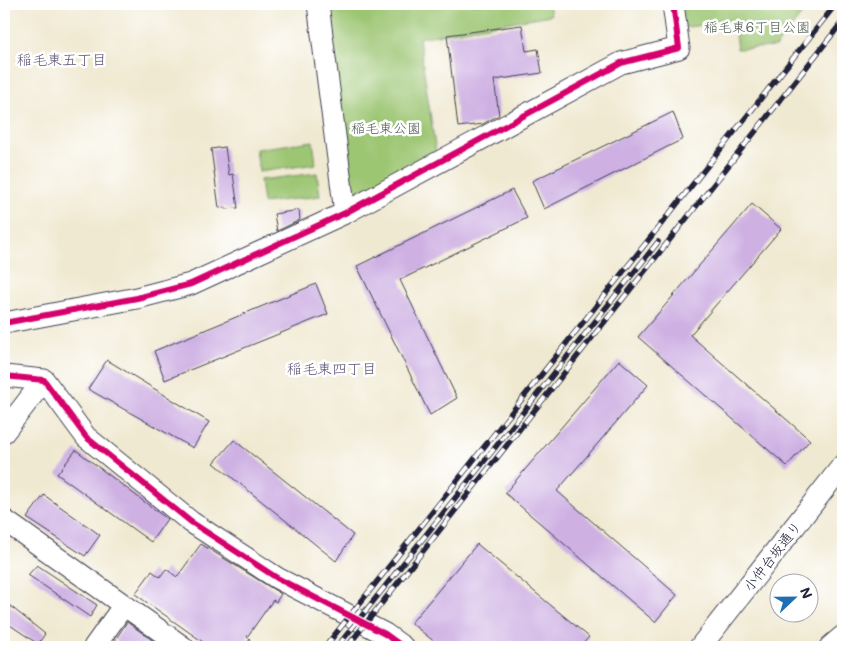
<svg xmlns="http://www.w3.org/2000/svg" width="847" height="651" font-family="Mali,'Klee One',sans-serif">
  <style>
    .green { fill: #9dc673; stroke: #607457 }
    .building { fill: #ceb0e3 }
    .lines { fill: none; stroke-linecap: round; stroke-linejoin: round }
    .minor-casing { stroke: #414052; stroke-width: 23 }
    .minor { stroke: #fff; stroke-width: 21 }
    .rail-casing { stroke: #22223b; stroke-width: 5.5 }
    .rail { stroke: #fff; stroke-width: 4; stroke-dasharray: 11; stroke-linecap: butt }
    .cycleway-casing { stroke: #fff; stroke-width: 9 }
    .cycleway { stroke: #d6006c; stroke-width: 6 }
    .labels { text-anchor: middle; dominant-baseline: central; stroke-width: 5; stroke-linejoin: round; paint-order: stroke }
    .park-label { font-size: 14px; fill: #4d5b4f; stroke: #fff }
    .street-label { font-size: 14px; fill: #22223b; stroke: #fff }
    .neighbourhood-label { font-size: 15px; fill: #5e5476; stroke: #fff }
  </style>
  <rect width="100%" height="100%" fill="#fff"/>
  <filter id="ink" filterUnits="userSpaceOnUse"><feTurbulence type="fractalNoise" baseFrequency=".02" numOctaves="2"/><feDisplacementMap in="SourceGraphic" scale="10" xChannelSelector="R" yChannelSelector="G"/><feConvolveMatrix kernelMatrix="1 2 1 2 8 2 1 2 1" color-interpolation-filters="sRGB"/></filter>
  <filter id="wash" filterUnits="userSpaceOnUse"><feTurbulence type="fractalNoise" baseFrequency=".0096" numOctaves="4" result="noise"/><feDisplacementMap in="SourceGraphic" scale="20" xChannelSelector="R" yChannelSelector="G"/><feGaussianBlur stdDeviation="1.12" result="paint"/><feColorMatrix in="noise" values="0 0 0 0 0 0 0 0 0 0 0 0 0 0 0 0 0 1.4 0 .05"/><feComposite in="paint" operator="in"/></filter>
  <g filter="url(#wash)">
    <rect width="100%" height="100%" fill="#f0e9d1"/>
    <path class="green" d="M 324,4 L 549,4 L 551,15 L 419,38 L 436,153 L 350,196 Z
      M 679,4 L 810,4 L 776,47 L 737,49 L 733,20 L 683,28 Z
      M 313,141 L 316,164 L 259,172 L 256,149 Z
      M 317,173 L 320,196 L 263,203 L 260,180 Z"/>
    <g id="blocks">
      <path class="building" d="M 522,25 L 526,51 L 538,49 L 542,73 L 494,80 L 499,115 L 483,124 L 458,127 L 447,35 Z
        M 673,112 L 683,139 L 544,209 L 532,181 Z
        M 225,147 L 229,175 L 233,174 L 238,208 L 226,209 L 226,207 L 219,208 L 211,149 Z
        M 512,190 L 527,218 L 400,280 L 457,398 L 430,415 L 357,266 Z
        M 752,204 L 781,229 L 690,335 L 810,440 L 787,466 L 638,337 Z
        M 299,210 L 300,220 L 277,231 L 274,214 Z
        M 316,284 L 328,314 L 165,380 L 154,351 Z
        M 107,360 L 209,422 L 193,448 L 88,389 Z
        M 619,360 L 648,385 L 557,491 L 677,595 L 655,622 L 505,493 Z
        M 234,440 L 353,535 L 336,561 L 214,463 Z
        M 76,450 L 167,519 L 151,542 L 57,474 Z
        M 44,495 L 100,535 L 85,556 L 27,518 Z
        M 201,544 L 281,594 L 276,602 L 273,600 L 247,637 L 250,639 L 245,647 L 210,647 L 135,594 L 152,571 L 160,577 L 166,569 L 177,577 Z
        M 477,544 L 589,637 L 580,647 L 441,647 L 411,623 Z
        M 37,565 L 97,605 L 90,617 L 28,575 Z
        M 4,601 L 45,634 L 38,644 L 4,621 Z
        M 127,622 L 162,647 L 125,647 L 115,640 Z"/>
    </g>
  </g>
  <g filter="url(#ink)">
    <use href="#blocks" fill-opacity="0" stroke="#414052" stroke-width="1"/>
    <g class="lines">
      <defs>
        <path id="minor" d="M 318,4 L 345,213
          M 4,323 L 137,298 L 191,284 L 345,213 L 621,63 L 679,48 L 673,4
          M 4,376 L 44,380 L 86,437 L 191,522 L 277,578 L 385,634 L 403,647
          M 4,432 L 44,380
          M 4,520 L 183,647
          M 94,647 L 124,605
          M 700,647 L 843,465
          M 830,647 L 843,636"/>
      </defs>
      <use href="#minor" class="minor-casing"/>
      <use href="#minor" class="minor"/>
      <defs>
        <path id="rail" d="M 325,647 L 836,4
          M 337,647 L 658,242
          M 347,647 L 843,21"/>
      </defs>
      <use href="#rail" class="rail-casing"/>
      <use href="#rail" class="rail"/>
      <defs>
        <path id="cycleway" d="M 4,323 L 137,298 L 191,284 L 345,213 L 621,63 L 679,48 L 673,4
          M 4,376 L 44,380 L 86,437 L 191,522 L 277,578 L 385,634 L 403,647"/>
      </defs>
      <use href="#cycleway" class="cycleway-casing"/>
      <use href="#cycleway" class="cycleway"/>
    </g>
  </g>
  <g class="labels">
    <g class="park-label">
      <text x="757" y="26">稲毛東6丁目公園</text>
      <text x="386" y="127">稲毛東公園</text>
    </g>
    <g class="street-label">
      <text transform="translate(772 556) rotate(-52)">小仲台坂通り</text>
    </g>
    <g class="neighbourhood-label">
      <text x="62" y="59">稲毛東五丁目</text>
      <text x="332" y="368">稲毛東四丁目</text>
    </g>
  </g>
  <rect width="847" height="651" fill="none" stroke="#fff" stroke-width="20"/>
  <g transform="translate(794 598) rotate(68)"><circle r="24" fill="#ffffff" stroke="#a7a7b1"/>
  <path d="M0-4L9 19L0 12L-9 19Z" fill="#1f6fb2"/>
  <text y="-8" font-size="14" font-weight="bold" text-anchor="middle" fill="#22223b">N</text>
  </g>
</svg>
